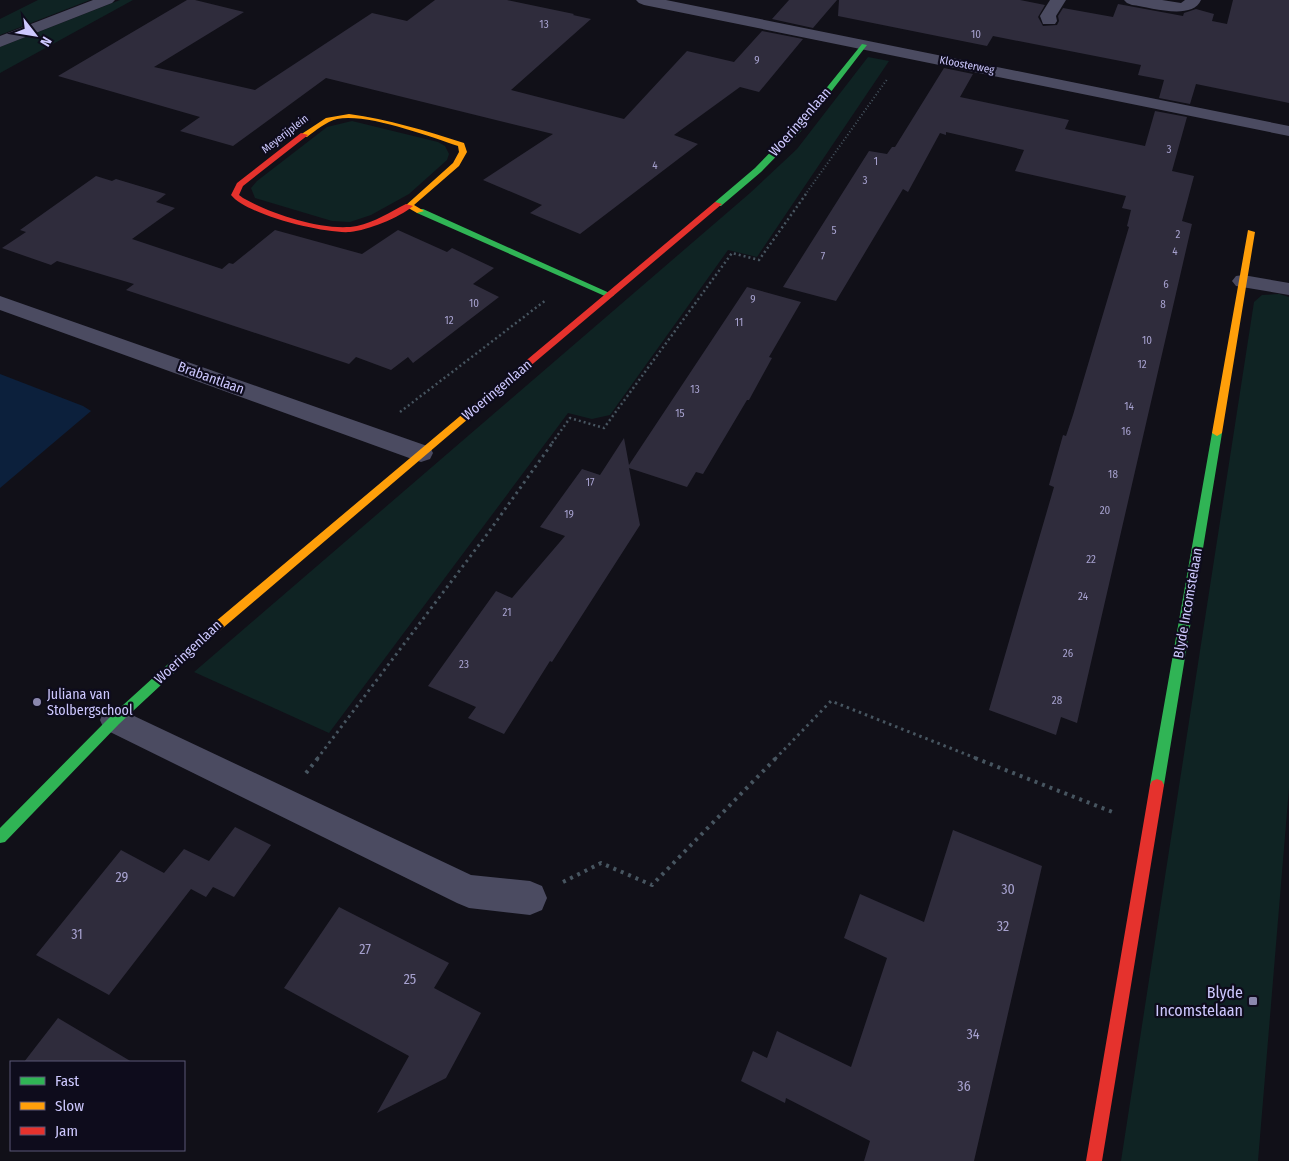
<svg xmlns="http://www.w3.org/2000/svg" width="1289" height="1161" font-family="'Fira Sans Condensed',sans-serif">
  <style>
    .green { fill: #0f2323 }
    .water { fill: #0c203c }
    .building { fill: #2f2c3c }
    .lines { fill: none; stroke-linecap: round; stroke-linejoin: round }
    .path-far3 { stroke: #475560; stroke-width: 2; stroke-dasharray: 1 2.5; stroke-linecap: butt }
    .path-far2 { stroke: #475560; stroke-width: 2.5; stroke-dasharray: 2 3; stroke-linecap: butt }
    .path-far1 { stroke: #475560; stroke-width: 3; stroke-dasharray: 2.5 4; stroke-linecap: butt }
    .path { stroke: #475560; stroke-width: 4; stroke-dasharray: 3 5; stroke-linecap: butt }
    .street { fill: #4b4b61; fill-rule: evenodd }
    .fast { fill: #30b455; fill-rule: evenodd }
    .slow { fill: #ff9f0a; fill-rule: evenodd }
    .jam { fill: #e5322d; fill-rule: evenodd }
    .poi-dot { fill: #8b88ae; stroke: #0e0c1c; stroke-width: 2 }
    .labels { text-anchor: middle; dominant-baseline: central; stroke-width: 4.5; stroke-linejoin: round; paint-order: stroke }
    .number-label { font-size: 11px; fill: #a6a1ce }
    .far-street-label { font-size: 11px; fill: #cdc8fe; stroke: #0e0c1c }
    .street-label { font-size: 14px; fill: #cdc8fe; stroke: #0e0c1c }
    .poi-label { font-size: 14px; fill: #cdc8fe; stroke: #0e0c1c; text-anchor: start }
    .near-number-label { font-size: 14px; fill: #a6a1ce }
    .near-poi-label { font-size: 16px; fill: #cdc8fe; stroke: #0e0c1c; text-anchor: end }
  </style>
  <rect width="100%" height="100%" fill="#111018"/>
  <path class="green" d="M 38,0 L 90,0 L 0,35 L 0,19 Z
    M 120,0 L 133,0 L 0,73 L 0,47 Z
    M 868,57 L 889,61 L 757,257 L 728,250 L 610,415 L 592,419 L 568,413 L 329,733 L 194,672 L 750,193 L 797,149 Z
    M 352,121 L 438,142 L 445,146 L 449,154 L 447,160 L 409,194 L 371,215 L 350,222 L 332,221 L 255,198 L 251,188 L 257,181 L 327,127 Z
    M 1279,294 L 1289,297 L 1289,788 L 1258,1161 L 1121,1161 L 1254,302 L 1262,295 Z"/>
  <path class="water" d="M 0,374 L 83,406 L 91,411 L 0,488 Z"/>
  <path class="building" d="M 187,0 L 195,0 L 244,12 L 154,67 L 255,90 L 372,13 L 407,21 L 435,0 L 507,0 L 574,14 L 573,15 L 591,19 L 511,90 L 624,119 L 687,51 L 734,62 L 762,31 L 803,39 L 759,92 L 740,87 L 674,135 L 698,144 L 580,234 L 530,213 L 542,205 L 483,180 L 553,134 L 326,78 L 233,146 L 180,131 L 200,117 L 58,76 Z
    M 789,0 L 837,0 L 813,28 L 772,19 Z
    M 839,0 L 1020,0 L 1045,5 L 1038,17 L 1043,26 L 1057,25 L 1059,21 L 1058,16 L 1063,8 L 1113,17 L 1118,4 L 1183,16 L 1184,13 L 1196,9 L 1214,14 L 1212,21 L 1227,24 L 1233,0 L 1289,0 L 1289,103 L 1196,84 L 1190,104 L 1159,98 L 1164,80 L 1138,75 L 1141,65 L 993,36 L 987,46 L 838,16 Z
    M 944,68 L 973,74 L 960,97 L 1069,120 L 1065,129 L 1145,146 L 1155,111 L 1187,117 L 1172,171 L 1194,176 L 1182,221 L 1192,224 L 1077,723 L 1061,717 L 1056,735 L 989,710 L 1054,487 L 1049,485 L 1063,435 L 1066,436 L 1073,415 L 1129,227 L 1127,226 L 1131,210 L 1122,208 L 1126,196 L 1015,171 L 1024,150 L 946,132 L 946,135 L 940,133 L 908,192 L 903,189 L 836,301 L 783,287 L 869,151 L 887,154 L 892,147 L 895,147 Z
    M 96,176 L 112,181 L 116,179 L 166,194 L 156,202 L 175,208 L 132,239 L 222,269 L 229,263 L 233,264 L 275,230 L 362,254 L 398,230 L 447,252 L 452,248 L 494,268 L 473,284 L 499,297 L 413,363 L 408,357 L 391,370 L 356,357 L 349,364 L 126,290 L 134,284 L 57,261 L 51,265 L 2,248 L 26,232 L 20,230 Z
    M 747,287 L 801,302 L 769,357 L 772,358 L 749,400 L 747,400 L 703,474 L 696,472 L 687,487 L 629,468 L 640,525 L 552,662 L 550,661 L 504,734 L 468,718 L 476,707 L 428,686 L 496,591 L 512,598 L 565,536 L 540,527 L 582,469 L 600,475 L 624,438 L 629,465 Z
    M 235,827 L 271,845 L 234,897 L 213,887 L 206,897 L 191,889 L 109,995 L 36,955 L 121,850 L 164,873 L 184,849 L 209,861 Z
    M 953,830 L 1042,866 L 974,1161 L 864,1161 L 870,1141 L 786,1098 L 785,1103 L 741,1081 L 753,1051 L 767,1058 L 777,1031 L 851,1067 L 887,958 L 844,938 L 860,894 L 924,922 Z
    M 339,907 L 449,963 L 434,988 L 481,1013 L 446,1078 L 377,1113 L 409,1056 L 284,988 Z
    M 58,1018 L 132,1062 L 24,1062 Z"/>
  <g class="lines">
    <path class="path-far3" d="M 805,195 L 888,78"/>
    <path class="path-far2" d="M 400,412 L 546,300
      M 552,443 L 570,418 L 604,428 L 732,253 L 759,260 L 806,194"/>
    <path class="path-far1" d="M 317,759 L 488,533 L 553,442
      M 775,759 L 831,701 L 978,759"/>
    <path class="path" d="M 975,758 L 1115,813
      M 306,773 L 318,758
      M 563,882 L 601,863 L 652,885 L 776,758"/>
    <path class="street" d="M 93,0 L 115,0 L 112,3 L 0,47 L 0,36 Z
      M 636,0 L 666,0 L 1289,126 L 1289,136 L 644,5 L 639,3 Z
      M 1050,0 L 1066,0 L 1056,16 L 1057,21 L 1055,24 L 1043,24 L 1040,16 Z
      M 1124,0 L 1162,0 L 1181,3 L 1185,0 L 1201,0 C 1192,21 1150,7 1132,5 L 1127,3 Z
      M 1243,275 L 1289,283 L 1289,295 L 1236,286 L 1232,281 L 1236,276 Z
      M 0,296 L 430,447 L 433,453 L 430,459 L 421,462 L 412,459 L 0,310 Z
      M 115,707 L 471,875 L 530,881 L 542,886 L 547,898 L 542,910 L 530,915 L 469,908 L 457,903 L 104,729 L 100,720 L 104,711 Z"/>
    <path class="fast" d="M 862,44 L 867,45 L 800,132 L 761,172 L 721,206 L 715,206 L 715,202 L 755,168 L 794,128 Z
      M 417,209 L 423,209 L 614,295 L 610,298 L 607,297 L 417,213 Z
      M 1217,430 L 1222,433 L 1164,785 L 1162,789 L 1157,791 L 1152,789 L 1150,785 L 1212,433 Z
      M 213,625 L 217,627 L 219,630 L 217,633 L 119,724 L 5,842 L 0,843 L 0,828 L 111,716 L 209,627 Z"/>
    <path class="slow" d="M 349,114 C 388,119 426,131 464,143 L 467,152 L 459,166 L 414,205 L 424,211 L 417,213 L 405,206 L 453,163 L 459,152 L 458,146 C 428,136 367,113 337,119 C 326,122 316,130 307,137 L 300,135 L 326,118 Z
      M 1248,230 L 1255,232 L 1222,433 L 1217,436 L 1212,433 Z
      M 506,379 L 509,380 L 509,384 L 217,633 L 209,633 L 207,630 L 209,627 L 503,380 Z"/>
    <path class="jam" d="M 301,133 L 308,135 L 243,186 L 239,195 L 243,198 C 271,214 325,232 357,226 C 375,222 390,212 406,204 L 413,206 C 399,218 368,230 350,232 C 324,234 247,215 231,195 L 237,183 Z
      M 715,202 L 722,204 L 509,384 L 503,384 L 503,380 Z
      M 1157,779 L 1162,781 L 1164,785 L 1102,1161 L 1086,1161 L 1150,785 L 1152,781 Z"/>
  </g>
  <g class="poi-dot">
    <circle cx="37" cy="702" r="5"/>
    <rect x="1248" y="996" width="10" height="10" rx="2.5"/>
  </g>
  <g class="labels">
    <g class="number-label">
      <text x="544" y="24">13</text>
      <text x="976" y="34">10</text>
      <text x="757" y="60">9</text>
      <text x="1169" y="149">3</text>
      <text x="876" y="161">1</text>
      <text x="655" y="165">4</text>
      <text x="865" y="180">3</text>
      <text x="834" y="230">5</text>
      <text x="1178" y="234">2</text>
      <text x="1175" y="251">4</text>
      <text x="823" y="256">7</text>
      <text x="1166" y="284">6</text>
      <text x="753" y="299">9</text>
      <text x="474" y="303">10</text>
      <text x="1163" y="304">8</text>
      <text x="449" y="320">12</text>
      <text x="739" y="322">11</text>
      <text x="1147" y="340">10</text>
      <text x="1142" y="364">12</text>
      <text x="695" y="389">13</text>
      <text x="1129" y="406">14</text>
      <text x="680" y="413">15</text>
      <text x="1126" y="431">16</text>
      <text x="1113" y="474">18</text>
      <text x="590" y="482">17</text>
      <text x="1105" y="510">20</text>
      <text x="569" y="514">19</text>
      <text x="1091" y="559">22</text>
      <text x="1083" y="596">24</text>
      <text x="507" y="612">21</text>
      <text x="1068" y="653">26</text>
      <text x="464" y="664">23</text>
      <text x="1057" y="700">28</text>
    </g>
    <g class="far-street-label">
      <text transform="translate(967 65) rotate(11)">Kloosterweg</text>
      <text transform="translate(285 134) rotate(-38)">Meyerijplein</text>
    </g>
    <g class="street-label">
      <text transform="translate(800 122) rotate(-49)">Woeringenlaan</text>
      <text transform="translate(211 378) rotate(20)">Brabantlaan</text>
      <text transform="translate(497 390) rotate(-40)">Woeringenlaan</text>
      <text transform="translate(1188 603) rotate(-80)">Blyde Incomstelaan</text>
      <text transform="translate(188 652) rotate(-43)">Woeringenlaan</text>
    </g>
    <g class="poi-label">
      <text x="47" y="694">Juliana van<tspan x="47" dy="16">Stolbergschool</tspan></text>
    </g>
    <g class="near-number-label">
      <text x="122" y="877">29</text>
      <text x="1008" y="889">30</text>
      <text x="1003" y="926">32</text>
      <text x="77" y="934">31</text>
      <text x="365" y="949">27</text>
      <text x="410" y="979">25</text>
      <text x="973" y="1034">34</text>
      <text x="964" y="1086">36</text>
    </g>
    <g class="near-poi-label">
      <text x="1243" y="992">Blyde<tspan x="1243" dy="18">Incomstelaan</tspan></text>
    </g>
  </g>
  <rect x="10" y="1061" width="175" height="90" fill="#0e0c1c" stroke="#5a5776"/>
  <rect x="20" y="1077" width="25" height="8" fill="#30b455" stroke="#5a5776"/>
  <text x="55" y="1086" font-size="15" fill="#cdc8fe">Fast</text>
  <rect x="20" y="1102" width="25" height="8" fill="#ff9f0a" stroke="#5a5776"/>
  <text x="55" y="1111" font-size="15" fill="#cdc8fe">Slow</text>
  <rect x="20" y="1127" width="25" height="8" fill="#e5322d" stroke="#5a5776"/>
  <text x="55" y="1136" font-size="15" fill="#cdc8fe">Jam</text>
  <g transform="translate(35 35) rotate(121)" stroke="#0e0c1c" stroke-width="4" paint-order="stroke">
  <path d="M0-4L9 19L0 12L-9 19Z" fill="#cdc8fe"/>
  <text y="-8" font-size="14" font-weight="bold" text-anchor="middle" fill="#cdc8fe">N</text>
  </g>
</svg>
